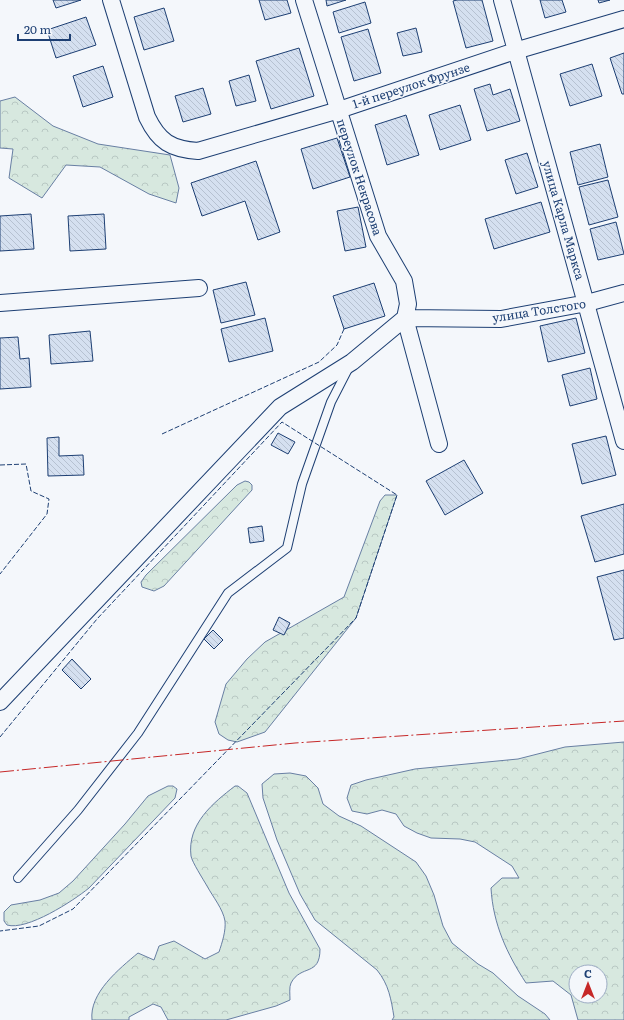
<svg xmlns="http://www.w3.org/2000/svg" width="624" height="1020" font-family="Literata,serif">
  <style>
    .forest { fill: url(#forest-crowns); stroke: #687fa3; fill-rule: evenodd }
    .building { fill: url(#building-back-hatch); stroke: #1d3f73 }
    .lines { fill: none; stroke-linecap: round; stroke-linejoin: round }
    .service-casing { stroke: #1d3f73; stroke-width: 10 }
    .minor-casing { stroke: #1d3f73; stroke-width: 18 }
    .service { stroke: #f4f7fb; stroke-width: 8 }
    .minor { stroke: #f4f7fb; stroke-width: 16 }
    .fence { stroke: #1d3f73; stroke-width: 1; stroke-dasharray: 5 2; stroke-linecap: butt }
    .power { stroke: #c62828; stroke-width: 1; stroke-dasharray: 14 3 2 3; stroke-linecap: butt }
    .labels { text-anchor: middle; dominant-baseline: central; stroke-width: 3; stroke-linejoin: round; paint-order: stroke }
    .street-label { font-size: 12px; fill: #1d3f73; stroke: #f4f7fb }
  </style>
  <defs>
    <pattern id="forest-crowns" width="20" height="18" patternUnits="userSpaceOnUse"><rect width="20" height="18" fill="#d7e8df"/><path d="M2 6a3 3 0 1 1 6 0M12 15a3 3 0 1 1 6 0" fill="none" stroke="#b8c8c3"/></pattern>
    <pattern id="building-back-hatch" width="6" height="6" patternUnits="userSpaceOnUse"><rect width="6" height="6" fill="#d5e0f0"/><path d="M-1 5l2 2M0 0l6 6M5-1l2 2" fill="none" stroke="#b6c1d1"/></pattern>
  </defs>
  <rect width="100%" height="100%" fill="#f4f7fb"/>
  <path class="forest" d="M 15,97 L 53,126 L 98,144 L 170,155 L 179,188 L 176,203 L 149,194 L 100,167 L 66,165 L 42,198 L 9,178 L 13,149 L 0,148 L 0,101 Z
    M 245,481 L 249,482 L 252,485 L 252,490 L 164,586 L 154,591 L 142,587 L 141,582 L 146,575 L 237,485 Z
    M 385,495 L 397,495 L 356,618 L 265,732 L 237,742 L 228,740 L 219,734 L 215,722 L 226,684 L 247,659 L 265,642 L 344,597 L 380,501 Z
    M 624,742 L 624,1020 L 578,1020 L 571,995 L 553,981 L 526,983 C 507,954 493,924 491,888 L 502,878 L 519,878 L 512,866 L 475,842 L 460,839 L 431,838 L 417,833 L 404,826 L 396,814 L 382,810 L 367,814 L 352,811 L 347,798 L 351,785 L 366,780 L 415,769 L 518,759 L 565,747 ZM 576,972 L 600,972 L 600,996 L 576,996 Z
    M 290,773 L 306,776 L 318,788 L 323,804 L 339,816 L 361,826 L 416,862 L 426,876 L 434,895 L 443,926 L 452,943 L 478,964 L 493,973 L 518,996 L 545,1014 L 550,1020 L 392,1020 L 394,1017 C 391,999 389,985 377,970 L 315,920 L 300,894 L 277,840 L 263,798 L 262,784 L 274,774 Z
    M 168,786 L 173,786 L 177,789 L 175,798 L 89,888 C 73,901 27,931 7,925 L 4,921 L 4,912 L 11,905 L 40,900 L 59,893 L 73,881 L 125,824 L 148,796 Z
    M 235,786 L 238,786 L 247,793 L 289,893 L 320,949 C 320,977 301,964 291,983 C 289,987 290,995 290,1000 L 276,1006 L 226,1020 L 168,1020 L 161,1007 L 153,1004 L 129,1017 L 129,1020 L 92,1020 C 89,993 119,969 138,953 L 154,960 L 159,946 L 174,941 L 205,959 L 219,952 C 222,943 226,931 225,921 C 223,909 213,897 207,886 C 203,879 192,862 191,856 C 187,824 213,803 235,786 Z"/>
  <path class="building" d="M 53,0 L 81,0 L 56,8 Z
    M 259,0 L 287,0 L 291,13 L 265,20 Z
    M 326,0 L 346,0 L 327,6 Z
    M 457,0 L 482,0 L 493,41 L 466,48 L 453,1 Z
    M 540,0 L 562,0 L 566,12 L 545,18 Z
    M 598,0 L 610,0 L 599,3 Z
    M 365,2 L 371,23 L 339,33 L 333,12 Z
    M 164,8 L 174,41 L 144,50 L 134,17 Z
    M 86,17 L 96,45 L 56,58 L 47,30 Z
    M 416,28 L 422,52 L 403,56 L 397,33 Z
    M 368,29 L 381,73 L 354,81 L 341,37 Z
    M 299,48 L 314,96 L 271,109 L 256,61 Z
    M 624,53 L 624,94 L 622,94 L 610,58 Z
    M 592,64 L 602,96 L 570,106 L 560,74 Z
    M 103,66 L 113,97 L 83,107 L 73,76 Z
    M 249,75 L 256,101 L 236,106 L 229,81 Z
    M 490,84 L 493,95 L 510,89 L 520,121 L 487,131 L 474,89 Z
    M 203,88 L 211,114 L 183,122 L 175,96 Z
    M 460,105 L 471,140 L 440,150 L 429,115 Z
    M 406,115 L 419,155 L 387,165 L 375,125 Z
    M 337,138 L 350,177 L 313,189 L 301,149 Z
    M 600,144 L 608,177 L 578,185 L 570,152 Z
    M 527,153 L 538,187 L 516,194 L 505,160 Z
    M 256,161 L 280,232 L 258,240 L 245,201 L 202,216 L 191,183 Z
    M 608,180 L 618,217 L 589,225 L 579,187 Z
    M 541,202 L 550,232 L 494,249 L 485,219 Z
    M 358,207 L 366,247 L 345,251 L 337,211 Z
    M 31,214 L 34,249 L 0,251 L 0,216 Z
    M 104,214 L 106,249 L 70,251 L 68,216 Z
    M 616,222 L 624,254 L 598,260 L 590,229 Z
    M 246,282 L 255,315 L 221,323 L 213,290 Z
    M 374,283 L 385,316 L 344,329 L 333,296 Z
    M 265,318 L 273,351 L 229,362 L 221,329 Z
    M 576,318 L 585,353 L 548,362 L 540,326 Z
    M 90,331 L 93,361 L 51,364 L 49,335 Z
    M 18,337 L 20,359 L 29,358 L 31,387 L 0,389 L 0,338 Z
    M 590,368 L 597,399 L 570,406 L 562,375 Z
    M 278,433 L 295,442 L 288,454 L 271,445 Z
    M 606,436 L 616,475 L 582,484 L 572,444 Z
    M 59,437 L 59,456 L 83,455 L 84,475 L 48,476 L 47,438 Z
    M 464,460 L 483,493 L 445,515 L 426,481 Z
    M 624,504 L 624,554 L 595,562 L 581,516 Z
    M 262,526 L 264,541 L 250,543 L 248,528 Z
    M 624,570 L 624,638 L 614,640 L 597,577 Z
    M 279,617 L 290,623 L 284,635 L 273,630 Z
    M 213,630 L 223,640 L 214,649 L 204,639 Z
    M 72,659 L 91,679 L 81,689 L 62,670 Z"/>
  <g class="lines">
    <defs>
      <path id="service" d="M 18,878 L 78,810 L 138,733 L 228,593 L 287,548 L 302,484 L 331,402 L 349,367"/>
      <path id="minor" d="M 111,0 L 147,117 C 159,142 171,149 198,151 L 339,110 L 515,51 L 624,19
        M 304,0 L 378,236 L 404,281 L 408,304 L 405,318 L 439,444
        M 502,0 L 624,441
        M 0,303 L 199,288
        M 0,702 L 280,407 L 352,362 L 405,318 L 501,319 L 587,303 L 624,293"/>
    </defs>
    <use href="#service" class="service-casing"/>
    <use href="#minor" class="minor-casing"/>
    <use href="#service" class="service"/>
    <use href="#minor" class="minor"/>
    <path class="fence" d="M 162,434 L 319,362 L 337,345 L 344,329
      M 0,465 L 26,464 L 31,491 L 49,499 L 47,514 L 0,574
      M 0,737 L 97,619 L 282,422 L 397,495 L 356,618 L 73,909 L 39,926 L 0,931"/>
    <path class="power" d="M 0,772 L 295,743 L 624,721"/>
  </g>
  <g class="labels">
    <g class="street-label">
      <text transform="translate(411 85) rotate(-18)">1-й переулок Фрунзе</text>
      <text transform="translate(360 177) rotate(72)">переулок Некрасова</text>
      <text transform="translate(564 220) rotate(74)">улица Карла Маркса</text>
      <text transform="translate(539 310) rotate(-9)">улица Толстого</text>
    </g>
  </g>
  <g transform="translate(588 984)"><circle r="19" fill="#f4f7fb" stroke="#9eadc5"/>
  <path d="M0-3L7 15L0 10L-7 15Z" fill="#c62828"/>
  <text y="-6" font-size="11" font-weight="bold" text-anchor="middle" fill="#1d3f73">С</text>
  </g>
  <path d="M18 34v6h52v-6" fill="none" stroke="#1d3f73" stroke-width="2"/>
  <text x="24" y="34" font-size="12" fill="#1d3f73" stroke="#f4f7fb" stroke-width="3" paint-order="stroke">20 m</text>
</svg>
